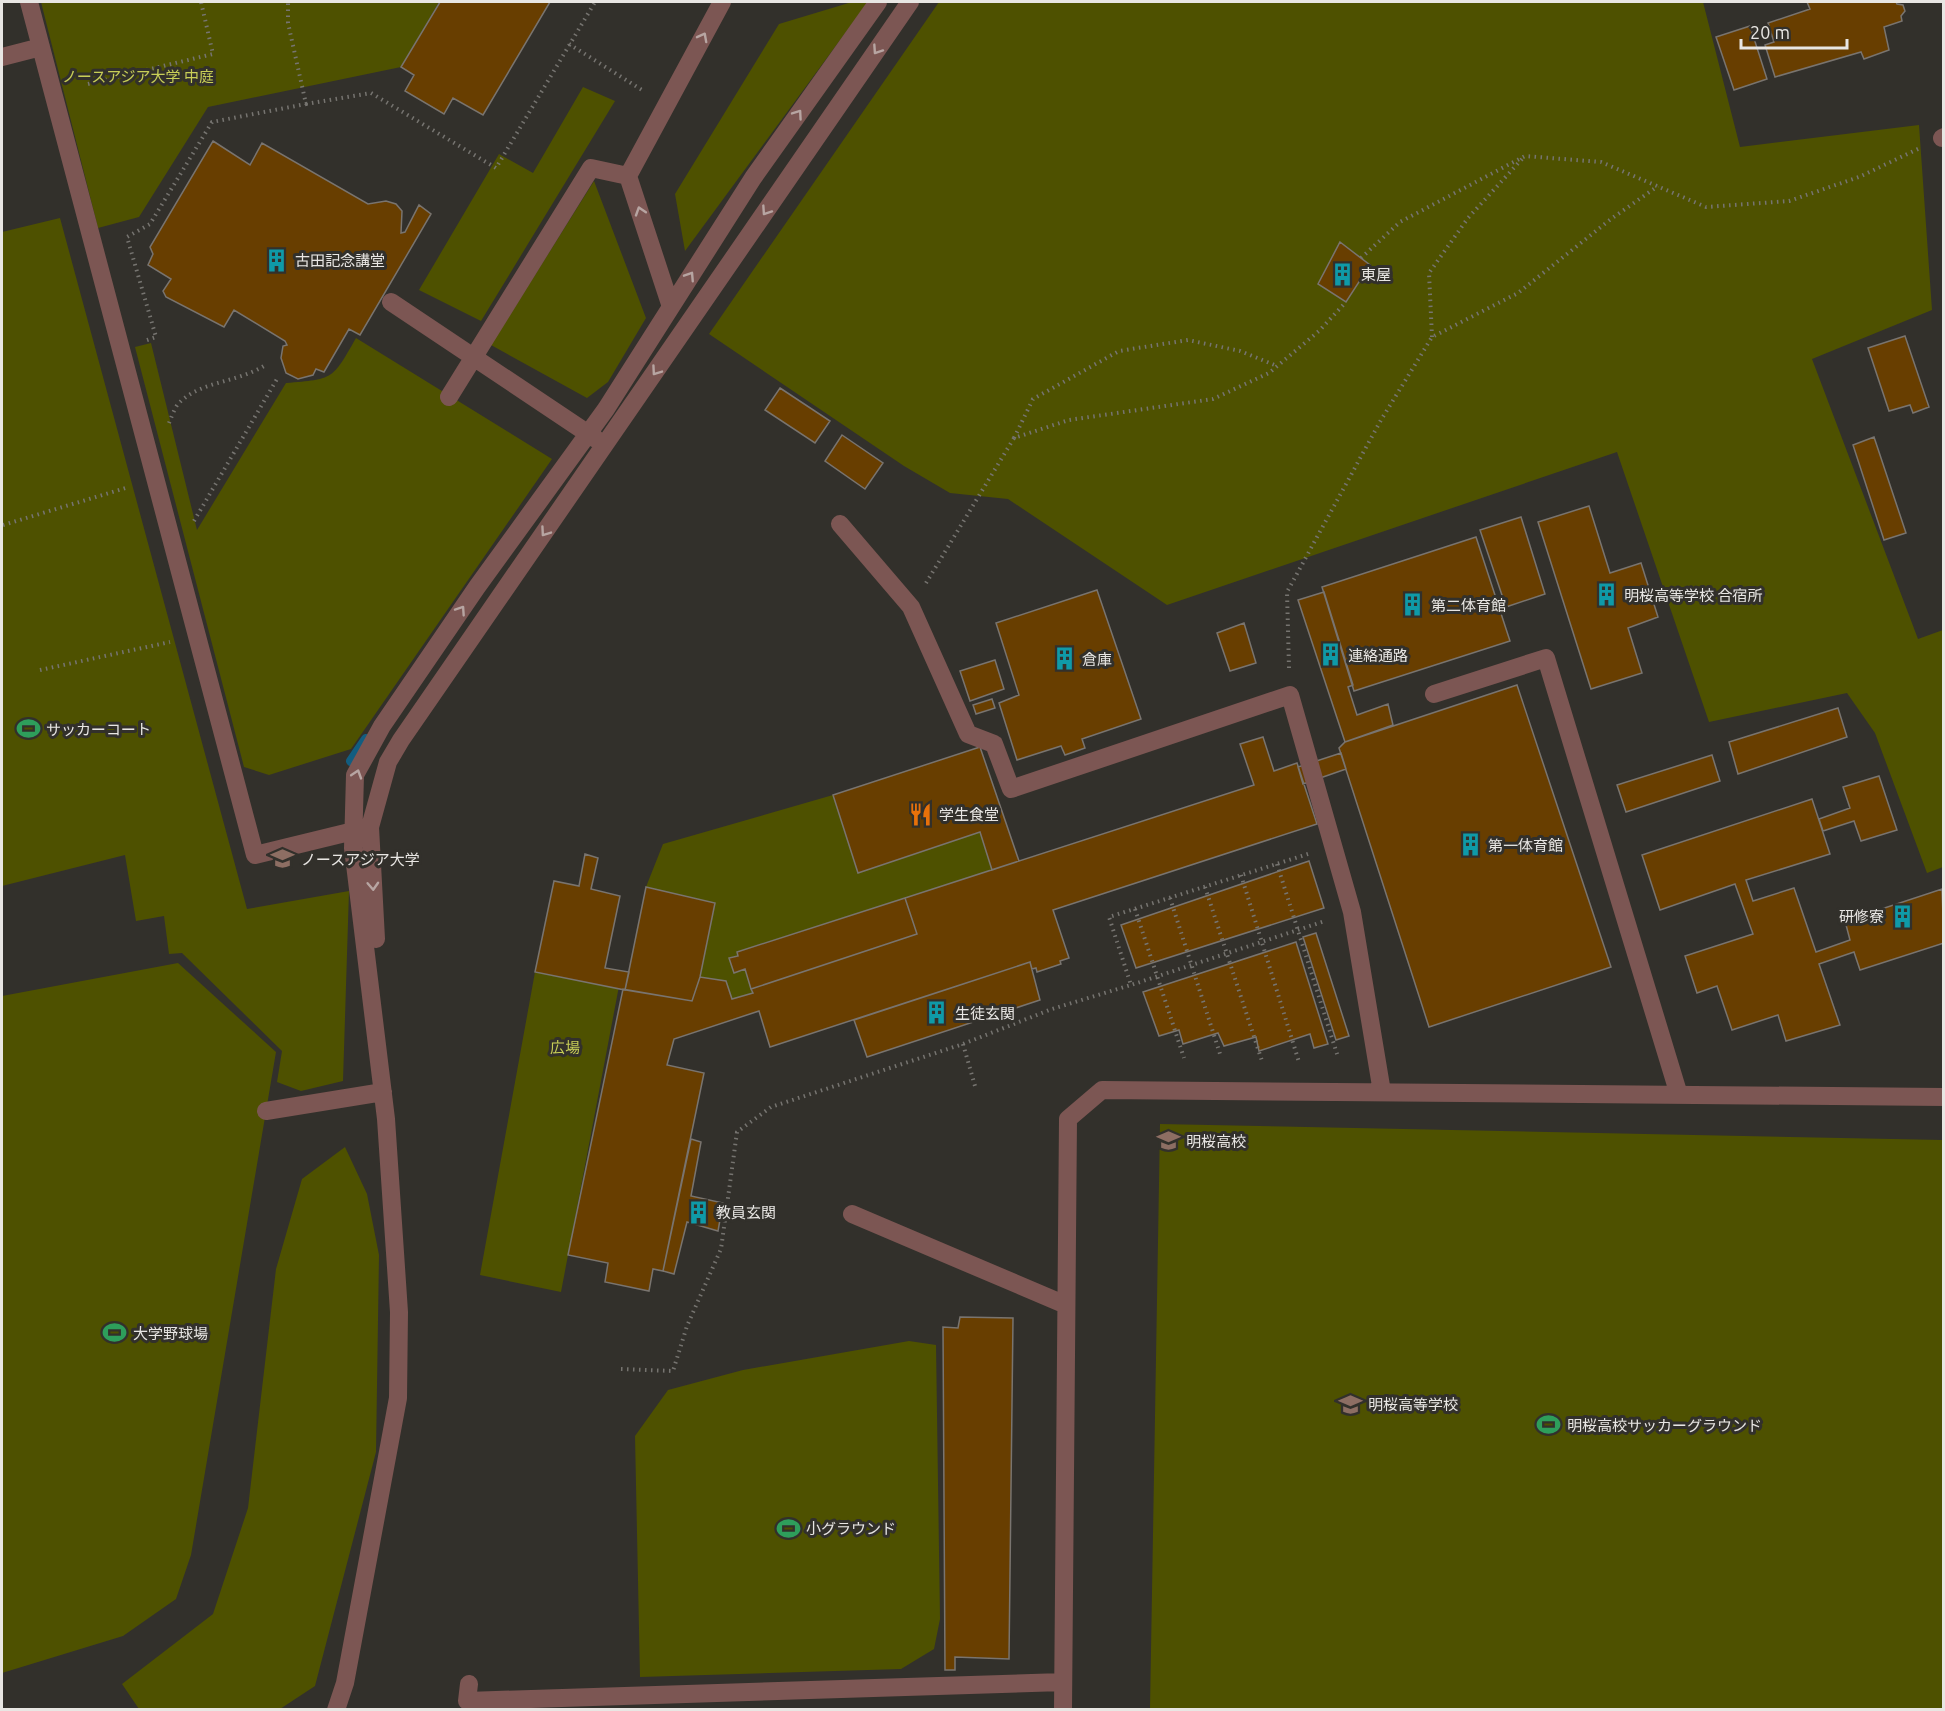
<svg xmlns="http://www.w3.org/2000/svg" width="1945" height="1711" font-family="Ubuntu,'Noto Sans JP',sans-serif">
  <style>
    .green { fill: #4e5100 }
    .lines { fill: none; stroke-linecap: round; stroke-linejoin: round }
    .stream { stroke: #125d80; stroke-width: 10 }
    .building { fill: #683e00; stroke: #79746f; stroke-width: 1.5 }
    .path { stroke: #767470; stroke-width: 4; stroke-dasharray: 1.5 4.5; stroke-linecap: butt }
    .minor { stroke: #7c5653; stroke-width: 18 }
    .oneway { stroke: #b7a5a2 }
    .labels { text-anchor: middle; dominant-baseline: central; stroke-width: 6; stroke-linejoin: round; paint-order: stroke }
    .park-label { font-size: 15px; fill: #c8ce57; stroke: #32302b }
    .poi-label { font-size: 15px; fill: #e8e6e3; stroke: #32302b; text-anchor: start }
  </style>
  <rect width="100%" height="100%" fill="#32302b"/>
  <path class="green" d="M 41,2 L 439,2 L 401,67 L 208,107 L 139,217 L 98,228 Z
    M 852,2 L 868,2 L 685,251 L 675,194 L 779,24 Z
    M 939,2 L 1703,2 L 1740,147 L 1919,125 L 1932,310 L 1812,359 L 1918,639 L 1943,630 L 1943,867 L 1927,873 L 1875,733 L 1847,693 L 1709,722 L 1617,452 L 1167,605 L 1008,499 L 950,493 L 904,466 L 709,334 Z
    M 583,87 L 615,101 L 481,321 L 419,290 L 499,154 L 533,173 Z
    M 594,181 L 646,318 L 608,382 L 587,398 L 491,345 Z
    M 60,218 L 247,909 L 349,891 L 343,1081 L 301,1091 L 277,1082 L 282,1051 L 182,953 L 169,954 L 164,916 L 136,921 L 125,855 L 2,886 L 2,232 Z
    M 356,338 L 552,459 L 351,749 L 269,775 L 244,767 L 135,347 L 151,343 L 197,530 L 286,383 C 334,379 332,380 356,338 Z
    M 833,795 L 858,873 L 980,832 L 992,870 L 737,952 L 738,956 L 729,958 L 734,973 L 745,969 L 753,993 L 732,999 L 700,977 L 715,904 L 646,887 L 663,844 Z
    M 178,963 L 276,1052 L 191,1555 L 176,1599 L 123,1636 L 2,1673 L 2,996 Z
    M 535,972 L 619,986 L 561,1292 L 480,1275 Z
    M 1160,1124 L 1943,1140 L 1943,1709 L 1150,1709 Z
    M 345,1147 L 367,1194 L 379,1255 L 376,1452 L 315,1686 L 280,1709 L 139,1709 L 122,1684 L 213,1614 L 248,1508 L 276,1269 L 302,1179 Z
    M 909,1341 L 936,1345 L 940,1619 L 934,1649 L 901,1669 L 640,1677 L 635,1436 L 668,1390 L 743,1370 Z"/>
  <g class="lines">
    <path class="stream" d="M 351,761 L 366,739"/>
  </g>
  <path class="building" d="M 440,2 L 550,2 L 483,115 L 453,98 L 444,114 L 405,91 L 414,75 L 401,67 Z
    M 1807,2 L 1896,2 L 1897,4 L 1903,5 L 1905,11 L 1901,16 L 1902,21 L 1884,27 L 1889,50 L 1864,59 L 1861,52 L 1775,77 L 1765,45 L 1774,42 L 1768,23 L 1810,9 Z
    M 1750,26 L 1767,79 L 1734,90 L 1716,37 Z
    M 213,141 L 250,165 L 262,143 L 368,204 L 386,201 L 396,204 L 402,211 L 401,233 L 405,232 L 419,205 L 431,214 L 360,335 L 349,329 L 324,372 L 316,369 L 313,375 L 298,379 L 286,373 L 281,358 L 283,346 L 287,345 L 285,341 L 234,310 L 224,327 L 166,297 L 163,291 L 171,279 L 148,265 L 153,254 L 150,247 Z
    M 1340,242 L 1370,265 L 1346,302 L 1318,284 Z
    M 1905,336 L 1929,407 L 1913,413 L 1910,405 L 1889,411 L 1868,348 Z
    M 780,388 L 830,421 L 815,443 L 765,410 Z
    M 842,435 L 883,463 L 865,489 L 825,461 Z
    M 1874,437 L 1906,533 L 1884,540 L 1853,445 Z
    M 1589,506 L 1610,573 L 1641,563 L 1658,617 L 1628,628 L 1642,673 L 1591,689 L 1538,522 Z
    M 1521,517 L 1545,594 L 1506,607 L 1480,530 Z
    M 1476,537 L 1510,641 L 1354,691 L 1322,587 Z
    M 1097,590 L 1141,719 L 1082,739 L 1085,748 L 1065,755 L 1061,746 L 1017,760 L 999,703 L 1019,695 L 996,623 Z
    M 1324,592 L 1353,685 L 1348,687 L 1357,715 L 1388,704 L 1393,725 L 1345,742 L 1298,600 Z
    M 1244,623 L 1256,663 L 1230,671 L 1217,633 Z
    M 995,660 L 1004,689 L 970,701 L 960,671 Z
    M 1517,685 L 1611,967 L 1429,1027 L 1339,748 L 1345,742 Z
    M 992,699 L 995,708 L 976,714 L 973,705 Z
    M 1838,708 L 1847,737 L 1738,774 L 1729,742 Z
    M 1263,737 L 1274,771 L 1297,763 L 1317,824 L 1053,910 L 1069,958 L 1060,961 L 1061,964 L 1037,972 L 1036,968 L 1032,969 L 1030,962 L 770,1047 L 759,1011 L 674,1039 L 667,1065 L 704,1073 L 663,1271 L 653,1269 L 649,1291 L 605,1282 L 608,1263 L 568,1255 L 623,989 L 692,1001 L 700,977 L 726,981 L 732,999 L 753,993 L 751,989 L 917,934 L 905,898 L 1254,785 L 1240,744 Z
    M 980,747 L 1019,861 L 992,870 L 980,832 L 858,873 L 833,795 Z
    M 1341,753 L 1346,769 L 1303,784 L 1298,767 Z
    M 1712,755 L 1720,781 L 1626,812 L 1617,785 Z
    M 1879,776 L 1897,830 L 1861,841 L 1854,821 L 1823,831 L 1819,819 L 1850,808 L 1843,787 Z
    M 1812,799 L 1830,854 L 1746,880 L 1753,901 L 1794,888 L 1816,952 L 1850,940 L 1845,921 L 1942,889 L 1944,943 L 1860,970 L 1854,952 L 1819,964 L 1840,1025 L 1786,1041 L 1778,1015 L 1732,1030 L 1717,986 L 1697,993 L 1685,956 L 1753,934 L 1735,884 L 1660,910 L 1642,855 Z
    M 585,854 L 598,858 L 591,889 L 620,896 L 605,968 L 629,972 L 625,990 L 535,972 L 554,881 L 579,886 Z
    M 1309,861 L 1324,908 L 1136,968 L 1121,925 Z
    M 646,887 L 715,903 L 700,977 L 692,1001 L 625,990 Z
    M 905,898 L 917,934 L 751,989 L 745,969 L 734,973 L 729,958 L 738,956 L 737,952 Z
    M 1316,933 L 1349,1036 L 1336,1040 L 1303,937 Z
    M 1296,942 L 1328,1044 L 1314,1048 L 1310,1034 L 1259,1051 L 1256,1037 L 1224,1046 L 1218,1033 L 1183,1044 L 1179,1030 L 1159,1036 L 1143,992 Z
    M 1030,962 L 1040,1000 L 867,1057 L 854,1020 Z
    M 691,1139 L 701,1142 L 691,1196 L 723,1203 L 718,1231 L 687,1222 L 674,1274 L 663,1271 Z
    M 960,1317 L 1013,1318 L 1009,1659 L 955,1657 L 955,1670 L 945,1670 L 943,1327 L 958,1328 Z"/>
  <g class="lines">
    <path class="path" d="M 569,44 L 642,90
      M 88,84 L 213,54 L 201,2
      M 306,104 L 371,93 L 496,168 L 595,2
      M 1361,258 L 1400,222 L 1525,156 L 1601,162 L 1706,207 L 1789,201 L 1859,177 L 1920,148
      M 1432,337 L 1429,273 L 1468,218 L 1522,159
      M 147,340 L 156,337 L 127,237 L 150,224 L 212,122 L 306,104 L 288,23 L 288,2
      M 169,423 C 172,416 175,406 180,402 C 203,380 239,383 267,364
      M 1014,438 L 1033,399 L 1119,351 L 1188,340 L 1240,351 L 1277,366
      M 194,521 L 277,379
      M 3,525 L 129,487
      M 926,583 L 1014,438 L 1069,420 L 1213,399 L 1269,373 L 1319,331 L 1346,302
      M 1289,668 L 1287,592 L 1381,420 L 1432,337 L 1518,293 L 1611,219 L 1658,186
      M 40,670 L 170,642
      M 1308,854 L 1109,917 L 1131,985 L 1325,921
      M 1277,864 L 1338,1057
      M 1241,875 L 1299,1062
      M 1205,887 L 1262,1061
      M 1170,898 L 1221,1057
      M 1135,909 L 1184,1058
      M 963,1044 L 975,1086
      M 621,1369 L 673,1371 L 687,1326 L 721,1249 L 737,1132 L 771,1107 L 963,1044 L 1052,1009 L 1131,985"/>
    <path class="minor" d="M 29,2 L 255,855 L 370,827 L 388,762 L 401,740 L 910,2
      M 2,57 L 41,47
      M 1942,138 L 1944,137
      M 391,302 L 596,439
      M 671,307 L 628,176 L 722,2
      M 449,397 L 591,168 L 628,176
      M 840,524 L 911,607 L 968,734 L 994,744 L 1011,789 L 1290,695 L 1352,912 L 1382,1092
      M 1434,694 L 1546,658 L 1679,1095
      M 370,827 L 376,939
      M 266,1111 L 383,1092
      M 852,1214 L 1066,1305
      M 469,1684 L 467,1701 L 1063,1682
      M 336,1710 L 345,1683 L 398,1398 L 399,1312 L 386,1119 L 353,848 L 355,775 L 382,726 L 477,587 L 606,409 L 753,178 L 878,2
      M 1063,1710 L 1068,1119 L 1102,1090 L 1944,1097"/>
  </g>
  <defs><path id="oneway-chevron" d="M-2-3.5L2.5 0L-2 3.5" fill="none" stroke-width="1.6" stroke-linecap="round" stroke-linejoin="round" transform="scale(1.5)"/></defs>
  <g class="oneway">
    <use href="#oneway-chevron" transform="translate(703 37) rotate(-62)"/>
    <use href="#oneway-chevron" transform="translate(877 50) rotate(124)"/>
    <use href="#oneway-chevron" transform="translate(798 114) rotate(-55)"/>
    <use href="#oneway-chevron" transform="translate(640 211) rotate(-108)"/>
    <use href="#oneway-chevron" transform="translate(766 211) rotate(124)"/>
    <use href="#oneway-chevron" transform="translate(690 276) rotate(-57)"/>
    <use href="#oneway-chevron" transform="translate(656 371) rotate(125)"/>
    <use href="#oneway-chevron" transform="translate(545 532) rotate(125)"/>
    <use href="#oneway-chevron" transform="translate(461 610) rotate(-56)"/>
    <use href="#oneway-chevron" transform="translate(357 774) rotate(-72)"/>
    <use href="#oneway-chevron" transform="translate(373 886) rotate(87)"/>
  </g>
  <defs>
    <symbol id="building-bare" viewBox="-9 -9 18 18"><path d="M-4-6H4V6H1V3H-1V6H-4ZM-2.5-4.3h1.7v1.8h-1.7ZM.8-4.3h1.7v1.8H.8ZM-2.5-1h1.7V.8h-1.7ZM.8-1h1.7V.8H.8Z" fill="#0f9aa8" stroke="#32302b" stroke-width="2.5" paint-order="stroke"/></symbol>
    <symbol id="stadium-bare" viewBox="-9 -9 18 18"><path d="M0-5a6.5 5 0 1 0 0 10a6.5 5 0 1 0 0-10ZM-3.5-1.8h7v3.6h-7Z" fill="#2e9e5b" stroke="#32302b" stroke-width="2.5" paint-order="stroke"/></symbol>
    <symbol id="restaurant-bare" viewBox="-9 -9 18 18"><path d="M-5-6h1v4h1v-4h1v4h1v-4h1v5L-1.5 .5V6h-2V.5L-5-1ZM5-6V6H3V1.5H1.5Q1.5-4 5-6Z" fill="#e8710a" stroke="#32302b" stroke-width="2.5" paint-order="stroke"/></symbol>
    <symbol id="university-bare" viewBox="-9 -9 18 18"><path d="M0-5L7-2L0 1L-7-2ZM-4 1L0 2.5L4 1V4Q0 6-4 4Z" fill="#8d6e63" stroke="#32302b" stroke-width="2.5" paint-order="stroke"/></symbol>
    <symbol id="school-bare" viewBox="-9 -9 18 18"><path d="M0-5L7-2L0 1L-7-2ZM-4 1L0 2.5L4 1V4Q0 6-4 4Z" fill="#8d6e63" stroke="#32302b" stroke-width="2.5" paint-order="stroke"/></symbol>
  </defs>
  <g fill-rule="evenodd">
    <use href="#building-bare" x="260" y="244" width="33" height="33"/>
    <use href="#building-bare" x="1326" y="258" width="33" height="33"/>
    <use href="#building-bare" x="1590" y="578" width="33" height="33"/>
    <use href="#building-bare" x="1396" y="588" width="33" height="33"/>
    <use href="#building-bare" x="1314" y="638" width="33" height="33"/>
    <use href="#building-bare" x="1048" y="642" width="33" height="33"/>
    <use href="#stadium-bare" x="12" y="712" width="33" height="33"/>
    <use href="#restaurant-bare" x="904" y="798" width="33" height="33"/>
    <use href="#building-bare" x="1454" y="828" width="33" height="33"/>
    <use href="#university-bare" x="266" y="842" width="33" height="33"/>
    <use href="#building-bare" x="1886" y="900" width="33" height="33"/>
    <use href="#building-bare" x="920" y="996" width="33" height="33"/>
    <use href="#school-bare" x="1152" y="1124" width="33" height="33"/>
    <use href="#building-bare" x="682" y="1196" width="33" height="33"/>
    <use href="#stadium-bare" x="98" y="1316" width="33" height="33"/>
    <use href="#school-bare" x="1334" y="1388" width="33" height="33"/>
    <use href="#stadium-bare" x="1532" y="1408" width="33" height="33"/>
    <use href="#stadium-bare" x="772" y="1512" width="33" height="33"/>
  </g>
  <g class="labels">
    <g class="park-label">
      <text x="138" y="76">ノースアジア大学 中庭</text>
      <text x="565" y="1047">広場</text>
    </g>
    <g class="poi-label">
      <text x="295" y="260">古田記念講堂</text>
      <text x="1361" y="274">東屋</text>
      <text x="1624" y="595">明桜高等学校 合宿所</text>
      <text x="1431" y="605">第二体育館</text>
      <text x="1348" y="655">連絡通路</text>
      <text x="1082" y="659">倉庫</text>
      <text x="46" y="729">サッカーコート</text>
      <text x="939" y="814">学生食堂</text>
      <text x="1488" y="845">第一体育館</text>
      <text x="301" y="859">ノースアジア大学</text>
      <text x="1884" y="916" text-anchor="end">研修寮</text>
      <text x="955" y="1013">生徒玄関</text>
      <text x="1186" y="1141">明桜高校</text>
      <text x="716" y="1212">教員玄関</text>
      <text x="133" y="1333">大学野球場</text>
      <text x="1368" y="1404">明桜高等学校</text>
      <text x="1567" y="1425">明桜高校サッカーグラウンド</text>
      <text x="806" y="1528">小グラウンド</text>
    </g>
  </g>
  <rect width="1945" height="1711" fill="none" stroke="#e8e6e3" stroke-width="6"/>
  <path d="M1741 39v9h106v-9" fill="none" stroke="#e8e6e3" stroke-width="3"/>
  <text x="1750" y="39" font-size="18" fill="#e8e6e3" stroke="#32302b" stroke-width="4.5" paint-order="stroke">20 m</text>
</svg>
